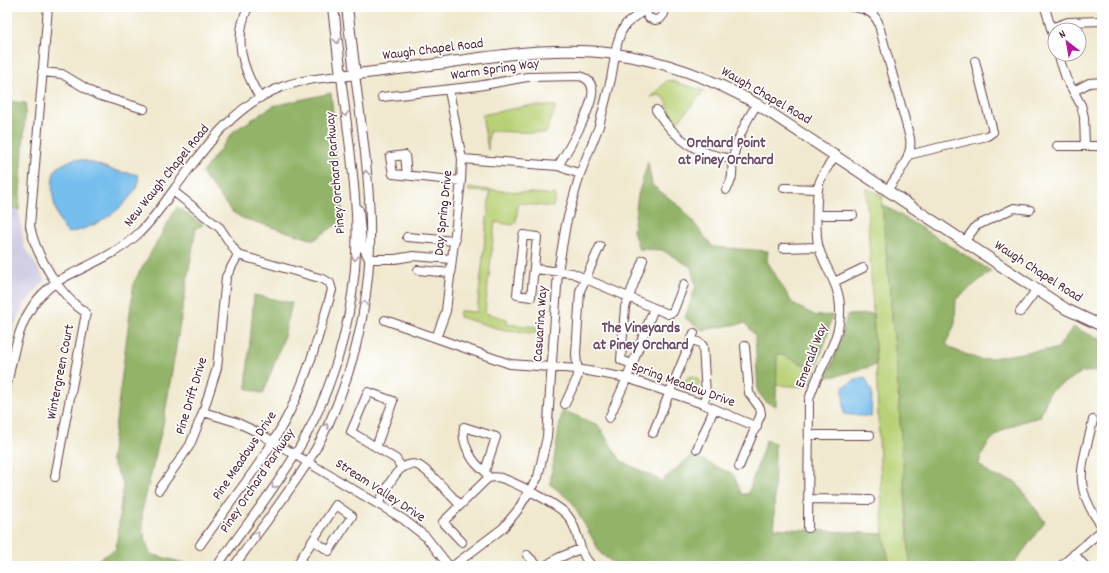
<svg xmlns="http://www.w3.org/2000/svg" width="1109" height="573" font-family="Dekko,sans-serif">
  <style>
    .industrial { fill: #c5c0db }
    .green { fill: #b9d176; stroke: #827850 }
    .forest { fill: #92b367; stroke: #6e6949 }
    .water { fill: #74beed; stroke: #5f6e8c }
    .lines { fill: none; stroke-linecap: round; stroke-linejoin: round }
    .minor-casing { stroke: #633d44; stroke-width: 10 }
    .major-casing { stroke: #633d44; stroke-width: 12 }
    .minor { stroke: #fff; stroke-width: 8 }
    .major { stroke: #fff; stroke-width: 10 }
    .oneway { stroke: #ae9aa0 }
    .labels { text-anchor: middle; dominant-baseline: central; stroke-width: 3.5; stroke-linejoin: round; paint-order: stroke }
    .street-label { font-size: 14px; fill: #4a1f2b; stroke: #fff }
    .neighbourhood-label { font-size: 15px; font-weight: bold; fill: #6c4c65; stroke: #fff }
  </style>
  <rect width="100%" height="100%" fill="#fff"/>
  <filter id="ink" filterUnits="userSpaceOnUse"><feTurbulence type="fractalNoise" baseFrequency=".025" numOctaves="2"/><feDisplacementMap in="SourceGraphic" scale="8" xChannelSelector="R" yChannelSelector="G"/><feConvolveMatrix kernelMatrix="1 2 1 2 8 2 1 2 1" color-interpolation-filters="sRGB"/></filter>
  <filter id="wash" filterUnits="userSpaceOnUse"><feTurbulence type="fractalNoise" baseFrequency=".012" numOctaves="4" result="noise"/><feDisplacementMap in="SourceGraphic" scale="16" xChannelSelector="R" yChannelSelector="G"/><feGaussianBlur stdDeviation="0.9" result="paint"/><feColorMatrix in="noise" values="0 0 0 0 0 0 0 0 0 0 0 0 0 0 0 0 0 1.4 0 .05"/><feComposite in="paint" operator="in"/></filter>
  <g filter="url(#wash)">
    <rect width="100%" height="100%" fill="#f0e9cf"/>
    <path class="industrial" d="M 7,205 L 19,210 L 24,246 L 45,280 L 25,303 L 7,341 Z"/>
    <path class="green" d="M 668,80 L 704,91 L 675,125 C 666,114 673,101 659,95 L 650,97 Z
      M 527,106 L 556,106 L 546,133 L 489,131 L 488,150 L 482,115 Z
      M 469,188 L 556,195 L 553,207 L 518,203 L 516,222 L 513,225 L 495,222 L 485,313 L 507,319 L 507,324 L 537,327 L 538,334 L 500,329 L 459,317 L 460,311 L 477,312 L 490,192 L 468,191 Z
      M 866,188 L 883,196 L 882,204 L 896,360 L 910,566 L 890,566 L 883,534 L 876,365 Z
      M 777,353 L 815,369 L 807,387 L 776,385 Z
      M685 383a7 7 0 1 1 14 0a7 7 0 1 1-14 0Z"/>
    <path class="forest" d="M 331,93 L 343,220 L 314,240 L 242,218 L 231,211 L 202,173 L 234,131 L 273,106 Z
      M 7,101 L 26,103 L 19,210 L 7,205 Z
      M 648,162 L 652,185 L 682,208 L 713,247 L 768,251 L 767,261 L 793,304 L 816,316 L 832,315 L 826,340 L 815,369 L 777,353 L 776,406 L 766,402 L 758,392 L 755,335 L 745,323 L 702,330 L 685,318 L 696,286 L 691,267 L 662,250 L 639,249 L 633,231 L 638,195 Z
      M 882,204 L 991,271 L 956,299 L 955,324 L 946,343 L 952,349 L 981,360 L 1027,352 L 1057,349 L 1073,327 L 1102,340 L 1102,371 L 1082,372 L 1050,391 L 1040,417 C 1013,423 985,434 979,464 L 991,475 L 1016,482 L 1045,522 L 1012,566 L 910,566 L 896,360 Z
      M 177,207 L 203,225 L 196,228 L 163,425 L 142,511 L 143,531 L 150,554 L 188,564 L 187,566 L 97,566 L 96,561 L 116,549 L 123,484 L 111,459 L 134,282 Z
      M 254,295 L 292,303 L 283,340 L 263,394 L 246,388 Z
      M 873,314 L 876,365 L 836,376 L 827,377 L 840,343 L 847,315 Z
      M 562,410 L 598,425 L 621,461 L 662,481 L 692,455 L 734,475 L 741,494 L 748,494 L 766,440 L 775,443 L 774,528 L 883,534 L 890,566 L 618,566 L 601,554 L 572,502 L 550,484 Z"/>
    <path class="water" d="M 74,159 C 90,160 104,168 120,172 C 126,173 132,173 138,175 L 139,182 C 127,209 96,228 68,233 C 56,224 46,180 57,168 C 62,164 69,161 74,159 Z
      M 860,378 L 866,379 L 872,392 L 871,417 L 844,414 L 843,387 Z"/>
  </g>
  <g filter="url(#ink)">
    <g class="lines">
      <defs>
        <path id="minor" d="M 48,7 L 30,226 C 36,256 60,296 86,313 L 55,477
          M 248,7 C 233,40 242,68 260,98
          M 852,7 C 864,9 872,10 878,22 L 910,138 C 913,157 898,174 888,189
          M 1045,7 L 1055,43
          M 644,10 L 649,18 L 655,20 L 660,19 L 664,14 L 662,7
          M 1051,28 L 1068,22 L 1102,21
          M 1058,54 L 1066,78 L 1081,105 L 1084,117 L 1085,146
          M 42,72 L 62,74 L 97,95 L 144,109
          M 1074,91 L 1089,83 L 1102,82
          M 382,97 L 478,86 L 527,77 L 580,76 C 586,78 591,81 592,88 C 596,103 567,152 558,166
          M 656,110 C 676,141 697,154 733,159
          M 1057,146 L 1102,146
          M 908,155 L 987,136 L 993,132 L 975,61
          M 462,159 L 558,166 L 580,174
          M 407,175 L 405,155 L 390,157 L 393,174 L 461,181
          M 784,188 L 818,189
          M 726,190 C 735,177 731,172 733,158 C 737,138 746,121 757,104
          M 173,191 L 220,228 L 238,255 L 323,279 L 330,283 L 332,290 C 320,331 309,372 290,411 C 267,458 230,502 200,545
          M 359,210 L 362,245 L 369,259 L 395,259 L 413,256 L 452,259
          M 817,215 L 853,215
          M 523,235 L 537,237 L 531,297 L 517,295 Z
          M 407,237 L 455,241
          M 965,241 L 976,226 L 1014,208 L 1030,210
          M 783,248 L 818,247
          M 534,269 L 572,273 L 668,314 L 673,312 L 684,284
          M 418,270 L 451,273
          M 834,282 L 863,268
          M 1020,312 L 1037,289
          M 385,320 L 510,364 L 577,369 L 627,378 L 703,404 L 757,427
          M 436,338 L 446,311 L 461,181 L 462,159 L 449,90
          M 691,339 L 700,343 L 703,346 L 706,395 L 703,404
          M 632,364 L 621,360 L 625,307 L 643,260
          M 7,385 C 16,341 22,299 67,276 C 93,263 118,253 139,233 C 153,220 164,203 175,188 C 204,149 232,107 279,88 C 299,80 320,78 341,76 C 346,121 354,168 356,214 C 360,297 338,384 295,455 C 272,493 243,529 217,566
          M 565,404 L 578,376 L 576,354 L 580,291 L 600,246
          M 203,412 L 236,422 L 257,432 L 403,519 L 426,537 L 449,566
          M 609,418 L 627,378 L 654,308
          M 1093,420 C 1083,466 1070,484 1102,526
          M 653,433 L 694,333
          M 810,435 L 870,435
          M 376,447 L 351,432 L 368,392 L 393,401 L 376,447 L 396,459 L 402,468
          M 697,449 L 714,409
          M 739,467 L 761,414 L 760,408 L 749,393 L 745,346
          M 485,471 C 472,464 461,442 464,427 L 496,437 L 485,471 L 488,478
          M 159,490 L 190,445 L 203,412 L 217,368 L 226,277 L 238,255
          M 809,499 L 870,500
          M 378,504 C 385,493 392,475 402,468 C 407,465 412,463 417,465 C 426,467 452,497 460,505
          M 808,528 L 809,400 C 817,369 842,341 840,308 C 840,285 825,269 819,248 C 815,237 816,191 820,181 C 824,171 830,163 836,155
          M 462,542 L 443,522 L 488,478 C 493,477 499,477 504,479 C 518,484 559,505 568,516 C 580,531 577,552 592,566
          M 1074,554 L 1085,566
          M 527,555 L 538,566
          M 234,566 C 259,531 285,498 308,462 C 351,392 372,304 370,222 C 369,172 361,123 355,74
          M 296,566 L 336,505 L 352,516 L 329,551 L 313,540
          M 453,566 L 503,528 L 517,511 L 538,477 L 547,437 L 558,271 L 566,224 L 580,174 L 599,126 L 611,79 L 617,44 L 621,32 L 626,24 L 648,7
          M 545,566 L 558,558 L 580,549
          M 1061,566 L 1102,530"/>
        <path id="major" d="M 333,7 L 341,76 C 380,71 419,67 458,61 C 510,54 563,46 615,54 C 666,61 713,79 757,104 L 1066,309 L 1102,326
          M 347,7 L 355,74"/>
      </defs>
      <use href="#minor" class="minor-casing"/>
      <use href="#major" class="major-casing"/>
      <use href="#minor" class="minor"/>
      <use href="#major" class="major"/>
    </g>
    <defs><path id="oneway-chevron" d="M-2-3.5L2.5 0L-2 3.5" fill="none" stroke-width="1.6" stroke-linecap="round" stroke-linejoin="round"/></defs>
    <g class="oneway">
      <use href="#oneway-chevron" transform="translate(337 41) rotate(84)"/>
      <use href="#oneway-chevron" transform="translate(345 114) rotate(83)"/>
      <use href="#oneway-chevron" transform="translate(366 173) rotate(-96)"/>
      <use href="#oneway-chevron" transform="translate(355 258) rotate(93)"/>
      <use href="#oneway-chevron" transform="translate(364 303) rotate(-81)"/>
      <use href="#oneway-chevron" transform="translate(326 426) rotate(-64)"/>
      <use href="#oneway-chevron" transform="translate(274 486) rotate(125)"/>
      <use href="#oneway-chevron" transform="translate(257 534) rotate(-54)"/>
    </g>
  </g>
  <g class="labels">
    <g class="street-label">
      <text transform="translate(433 50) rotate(-7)">Waugh Chapel Road</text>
      <text transform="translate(495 70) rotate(-8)">Warm Spring Way</text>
      <text transform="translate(766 96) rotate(30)">Waugh Chapel Road</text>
      <text transform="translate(336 173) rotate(-95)">Piney Orchard Parkway</text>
      <text transform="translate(167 176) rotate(-51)">New Waugh Chapel Road</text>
      <text transform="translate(444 213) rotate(-84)">Day Spring Drive</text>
      <text transform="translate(1038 272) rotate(33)">Waugh Chapel Road</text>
      <text transform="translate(541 324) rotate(-86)">Casuarina Way</text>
      <text transform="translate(812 356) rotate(-69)">Emerald Way</text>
      <text transform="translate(61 372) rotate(-79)">Wintergreen Court</text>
      <text transform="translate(683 385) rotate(20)">Spring Meadow Drive</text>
      <text transform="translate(192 396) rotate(-73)">Pine Drift Drive</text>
      <text transform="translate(245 456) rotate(-56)">Pine Meadows Drive</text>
      <text transform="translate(258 481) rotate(-56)">Piney Orchard Parkway</text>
      <text transform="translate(380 491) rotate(33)">Stream Valley Drive</text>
    </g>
    <g class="neighbourhood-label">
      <text x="726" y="144">Orchard Point<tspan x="726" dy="17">at Piney Orchard</tspan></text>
      <text x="641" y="329">The Vineyards<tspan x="641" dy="17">at Piney Orchard</tspan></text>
    </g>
  </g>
  <rect width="1109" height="573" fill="none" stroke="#fff" stroke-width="24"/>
  <g transform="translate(1067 42) rotate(329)"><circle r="19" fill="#ffffff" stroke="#b7a5aa"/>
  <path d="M0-3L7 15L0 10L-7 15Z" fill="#b5179e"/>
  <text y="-6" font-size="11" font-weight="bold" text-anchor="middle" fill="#4a1f2b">N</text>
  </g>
</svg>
